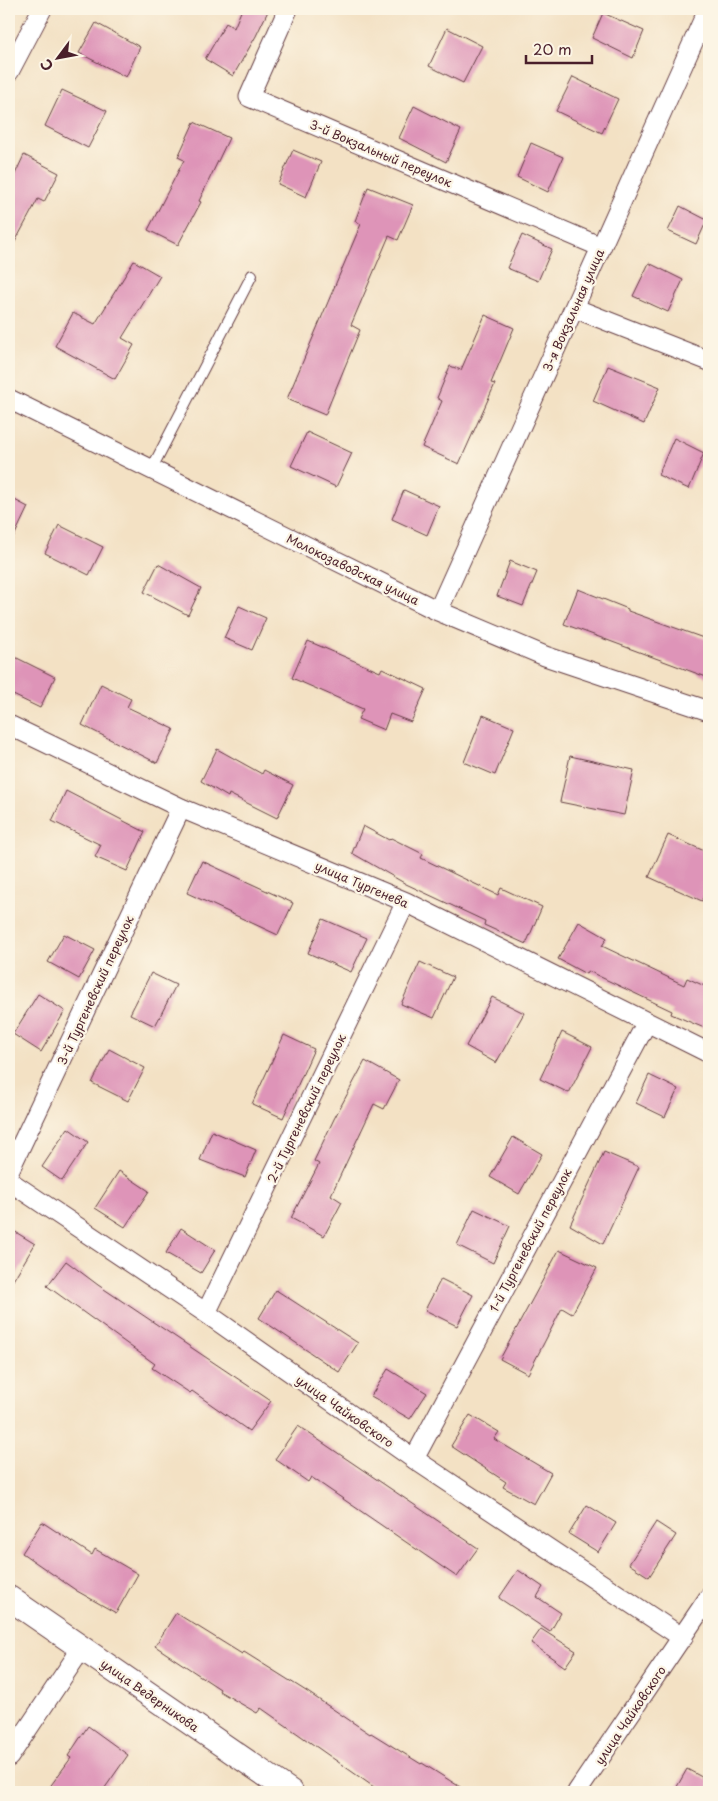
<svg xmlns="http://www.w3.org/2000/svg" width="718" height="1801" font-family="'Playpen Sans',sans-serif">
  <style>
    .building { fill: #de94b8 }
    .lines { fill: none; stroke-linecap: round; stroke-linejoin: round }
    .service-casing { stroke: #633c42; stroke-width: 12 }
    .minor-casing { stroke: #633c42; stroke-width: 21 }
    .tertiary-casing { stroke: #633c42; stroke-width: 26 }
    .service { stroke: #fff; stroke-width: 10 }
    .minor { stroke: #fff; stroke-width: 19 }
    .tertiary { stroke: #fff; stroke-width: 24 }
    .labels { text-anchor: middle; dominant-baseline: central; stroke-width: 4.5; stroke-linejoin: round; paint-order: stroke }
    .street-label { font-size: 12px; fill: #4a1f2b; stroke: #fcf5e5 }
  </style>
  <rect width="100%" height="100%" fill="#fcf5e5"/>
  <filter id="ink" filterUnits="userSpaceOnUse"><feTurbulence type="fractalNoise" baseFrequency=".02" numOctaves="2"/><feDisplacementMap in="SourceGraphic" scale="10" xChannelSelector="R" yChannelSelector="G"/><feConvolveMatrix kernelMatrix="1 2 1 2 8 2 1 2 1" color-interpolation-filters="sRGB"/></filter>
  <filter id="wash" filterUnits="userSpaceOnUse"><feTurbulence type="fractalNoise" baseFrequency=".0096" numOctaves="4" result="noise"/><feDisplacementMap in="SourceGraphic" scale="20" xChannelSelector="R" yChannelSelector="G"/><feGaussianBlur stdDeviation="1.12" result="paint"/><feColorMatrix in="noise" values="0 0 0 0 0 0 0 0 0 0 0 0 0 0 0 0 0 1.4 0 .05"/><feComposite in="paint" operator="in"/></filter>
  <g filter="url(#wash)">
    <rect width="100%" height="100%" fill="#f3e1c4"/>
    <g id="blocks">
      <path class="building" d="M 242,9 L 269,9 L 256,36 L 233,76 L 205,59 L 226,23 L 234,28 Z
        M 603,13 L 644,31 L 633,58 L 592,38 Z
        M 96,23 L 140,47 L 126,77 L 79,53 Z
        M 447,28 L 482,46 L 463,83 L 429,66 Z
        M 573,77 L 618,99 L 602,133 L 556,111 Z
        M 62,90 L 107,111 L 88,148 L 45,126 Z
        M 414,106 L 461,130 L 446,162 L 399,138 Z
        M 194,122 L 229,138 L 199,201 L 201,202 L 178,245 L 148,230 L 184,160 L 178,157 Z
        M 531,143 L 563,157 L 548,192 L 517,177 Z
        M 293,150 L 321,162 L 306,197 L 278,184 Z
        M 24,155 L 59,173 L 44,202 L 38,199 L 9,253 L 9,187 Z
        M 368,187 L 413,205 L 398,240 L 389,236 L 351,325 L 360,330 L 325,415 L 287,399 L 361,224 L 355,221 Z
        M 680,206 L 707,220 L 696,244 L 668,231 Z
        M 522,235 L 552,249 L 538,281 L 507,268 Z
        M 134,261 L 160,276 L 122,338 L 134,345 L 115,379 L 55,346 L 73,313 L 95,324 Z
        M 649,263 L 683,280 L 668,312 L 633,296 Z
        M 485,315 L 514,328 L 491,383 L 495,384 L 459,464 L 422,447 L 442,401 L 437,398 L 450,366 L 461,370 Z
        M 608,366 L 660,387 L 644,424 L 593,401 Z
        M 307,432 L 352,453 L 336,487 L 291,466 Z
        M 674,438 L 704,453 L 689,489 L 658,475 Z
        M 404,490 L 439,506 L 427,535 L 392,519 Z
        M 9,497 L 28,507 L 9,547 Z
        M 59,525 L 103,547 L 89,575 L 45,553 Z
        M 510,561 L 537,572 L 523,606 L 497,596 Z
        M 158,564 L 201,588 L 188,615 L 144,592 Z
        M 578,589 L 628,609 L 628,611 L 709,640 L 709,678 L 564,624 Z
        M 239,606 L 266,618 L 252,650 L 224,638 Z
        M 308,641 L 380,672 L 382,668 L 426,689 L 411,722 L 390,714 L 384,730 L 358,719 L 363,709 L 292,678 Z
        M 9,654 L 55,677 L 40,708 L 9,693 Z
        M 101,684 L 131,699 L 127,707 L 174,729 L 157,763 L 82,725 Z
        M 483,715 L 514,728 L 495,775 L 464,762 Z
        M 217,749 L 262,774 L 264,770 L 293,785 L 277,818 L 229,794 L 228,797 L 201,781 Z
        M 570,756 L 634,770 L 624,815 L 560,802 Z
        M 66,791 L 145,832 L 127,871 L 95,857 L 101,845 L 52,821 Z
        M 363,826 L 389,840 L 391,838 L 423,854 L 421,858 L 498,895 L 501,888 L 542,907 L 526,944 L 484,925 L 485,921 L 406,884 L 352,853 Z
        M 668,835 L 709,853 L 709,886 L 702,901 L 649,877 Z
        M 202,861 L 293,903 L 278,935 L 187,893 Z
        M 323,919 L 367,938 L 351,972 L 308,953 Z
        M 579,922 L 607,938 L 602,946 L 684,985 L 687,978 L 709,988 L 709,1030 L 671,1014 L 672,1011 L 588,971 L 586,974 L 558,959 Z
        M 64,934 L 95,950 L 79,979 L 48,962 Z
        M 420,962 L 453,977 L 434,1018 L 401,1004 Z
        M 151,973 L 176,985 L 155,1026 L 130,1014 Z
        M 38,994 L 65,1011 L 41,1052 L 13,1034 Z
        M 492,997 L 524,1013 L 496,1063 L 466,1046 Z
        M 562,1032 L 592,1047 L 569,1093 L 540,1079 Z
        M 284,1035 L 314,1049 L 283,1118 L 252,1104 Z
        M 109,1049 L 145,1068 L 128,1101 L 92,1083 Z
        M 365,1061 L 399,1080 L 384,1109 L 374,1104 L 331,1195 L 342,1202 L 324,1236 L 291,1218 L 319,1164 L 314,1161 L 334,1119 Z
        M 649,1075 L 678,1089 L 665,1117 L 636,1103 Z
        M 68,1128 L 88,1142 L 62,1181 L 42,1167 Z
        M 212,1131 L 256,1150 L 245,1177 L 200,1160 Z
        M 513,1137 L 542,1154 L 519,1194 L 490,1177 Z
        M 604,1152 L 639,1167 L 603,1244 L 570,1225 Z
        M 119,1171 L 149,1191 L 125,1227 L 95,1208 Z
        M 474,1209 L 510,1226 L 493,1263 L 457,1245 Z
        M 9,1228 L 35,1244 L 9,1287 Z
        M 181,1228 L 215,1250 L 201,1273 L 166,1253 Z
        M 559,1250 L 597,1268 L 572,1314 L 562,1308 L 528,1374 L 500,1359 Z
        M 66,1261 L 98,1285 L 271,1401 L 249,1431 L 192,1391 L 190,1393 L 152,1368 L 155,1364 L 47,1286 Z
        M 441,1279 L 473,1295 L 457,1326 L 425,1310 Z
        M 276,1290 L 358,1343 L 339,1372 L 259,1318 Z
        M 388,1369 L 427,1393 L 410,1419 L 371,1396 Z
        M 470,1415 L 499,1432 L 494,1439 L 551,1473 L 534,1504 L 503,1487 L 506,1482 L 451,1446 Z
        M 298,1426 L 478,1548 L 457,1577 L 311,1477 L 308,1482 L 275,1459 Z
        M 587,1505 L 616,1523 L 598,1552 L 569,1534 Z
        M 42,1522 L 92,1555 L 95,1549 L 138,1574 L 116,1613 L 77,1591 L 22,1553 Z
        M 656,1522 L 676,1535 L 649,1577 L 629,1564 Z
        M 518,1570 L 543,1587 L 537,1597 L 561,1613 L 550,1632 L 499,1598 Z
        M 176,1613 L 242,1654 L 244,1652 L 306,1691 L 370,1734 L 371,1733 L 421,1764 L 422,1763 L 468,1792 L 381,1792 L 261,1708 L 257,1713 L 219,1691 L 220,1689 L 155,1646 Z
        M 541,1629 L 576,1651 L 565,1667 L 531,1643 Z
        M 88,1726 L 128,1755 L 102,1792 L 46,1792 L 71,1758 L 68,1756 Z
        M 687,1769 L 709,1781 L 709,1792 L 674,1792 Z"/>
    </g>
  </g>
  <g filter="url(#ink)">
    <use href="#blocks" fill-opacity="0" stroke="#633c42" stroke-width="1"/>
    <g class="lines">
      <defs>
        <path id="service" d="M 151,470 L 252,275"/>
        <path id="minor" d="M 288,9 L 249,97 L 601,247
          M 9,72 L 42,9
          M 574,308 L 709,361
          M 9,399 L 438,611 L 545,656 L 709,711
          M 438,611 L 708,9
          M 9,725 L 181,808 L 406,902 L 709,1053
          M 9,1171 L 181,808
          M 9,1181 L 206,1313 L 414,1459 L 683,1638
          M 206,1313 L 406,902
          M 414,1459 L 647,1022
          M 9,1757 L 82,1648
          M 577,1792 L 709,1597"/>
        <path id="tertiary" d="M 9,1598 L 291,1792"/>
      </defs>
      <use href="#service" class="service-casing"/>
      <use href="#minor" class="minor-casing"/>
      <use href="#tertiary" class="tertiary-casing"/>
      <use href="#service" class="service"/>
      <use href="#minor" class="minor"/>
      <use href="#tertiary" class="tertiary"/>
    </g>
  </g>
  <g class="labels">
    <g class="street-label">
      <text transform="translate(381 153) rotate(23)">3-й Вокзальный переулок</text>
      <text transform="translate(573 310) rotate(-66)">3-я Вокзальная улица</text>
      <text transform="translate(353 569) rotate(26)">Молокозаводская улица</text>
      <text transform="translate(362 884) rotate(23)">улица Тургенева</text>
      <text transform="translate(95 990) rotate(-65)">3-й Тургеневский переулок</text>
      <text transform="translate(306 1108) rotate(-64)">2-й Тургеневский переулок</text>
      <text transform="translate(530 1240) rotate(-62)">1-й Тургеневский переулок</text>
      <text transform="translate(345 1411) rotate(35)">улица Чайковского</text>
      <text transform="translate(150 1695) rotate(35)">улица Ведерникова</text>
      <text transform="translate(630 1715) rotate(-56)">улица Чайковского</text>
    </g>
  </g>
  <rect width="718" height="1801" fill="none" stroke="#fcf5e5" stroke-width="30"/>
  <g transform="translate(58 58) rotate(238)" stroke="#fcf5e5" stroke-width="4" paint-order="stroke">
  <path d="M0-4L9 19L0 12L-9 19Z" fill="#4a1f2b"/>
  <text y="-8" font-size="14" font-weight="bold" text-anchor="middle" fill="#4a1f2b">С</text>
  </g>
  <path d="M526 55v8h66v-8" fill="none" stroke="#4a1f2b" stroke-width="2.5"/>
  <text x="533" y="55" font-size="15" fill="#4a1f2b" stroke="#fcf5e5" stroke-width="4" paint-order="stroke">20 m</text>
</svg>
